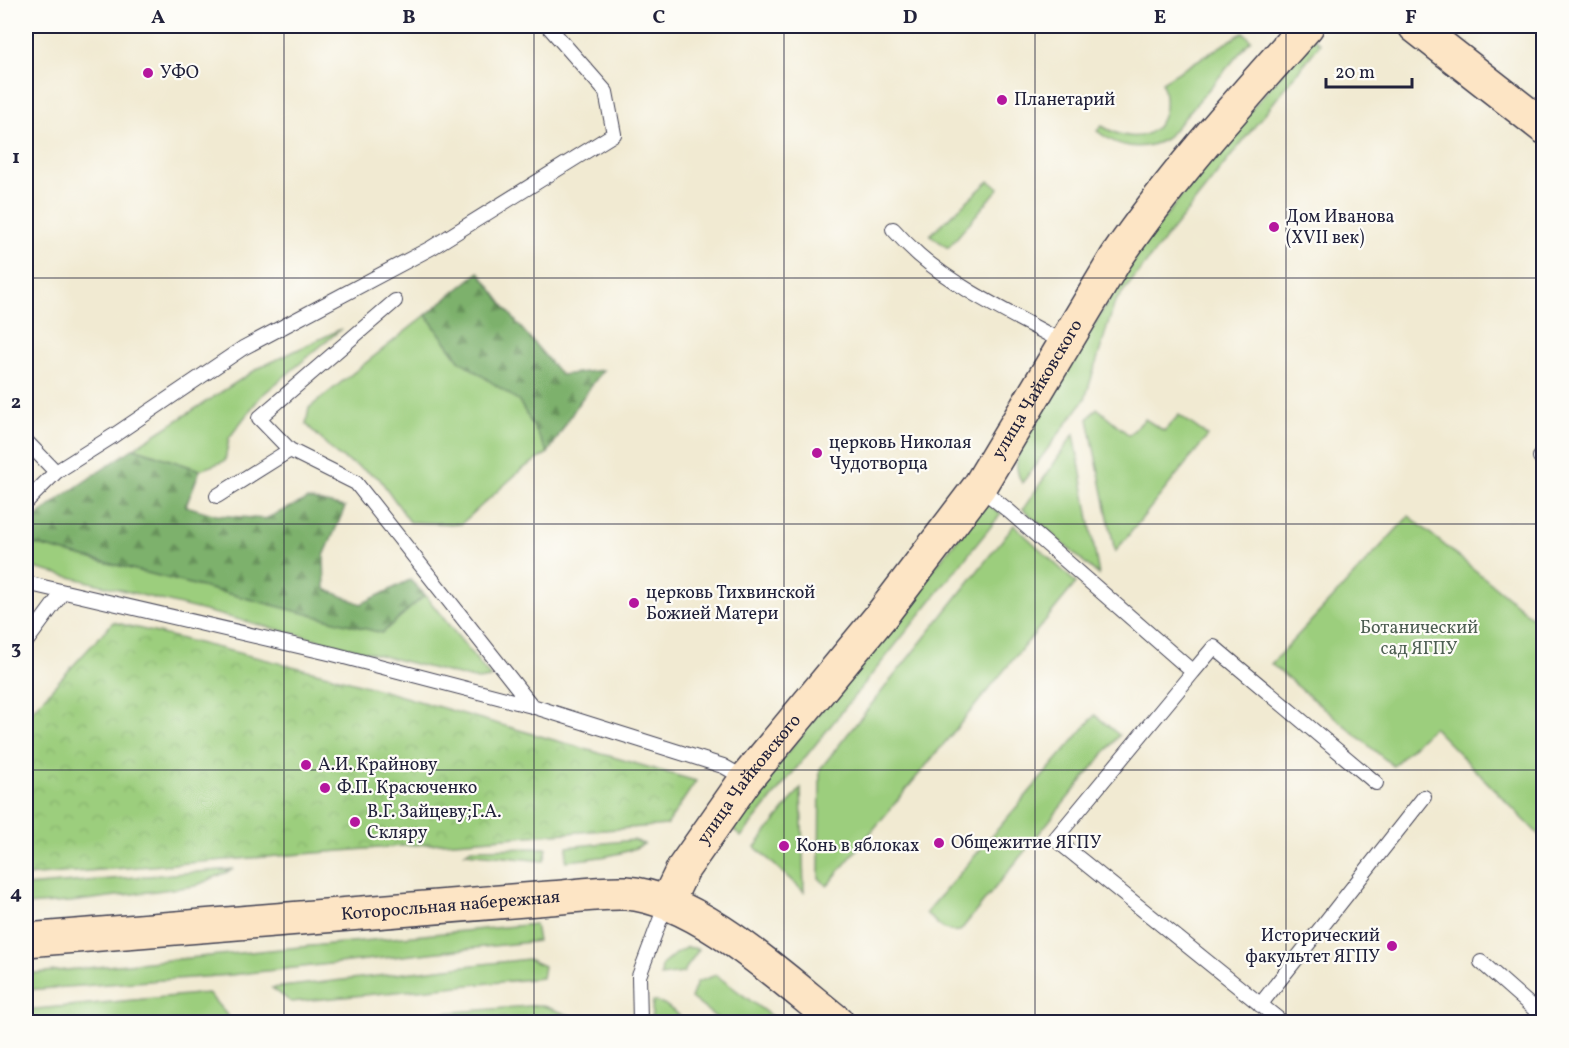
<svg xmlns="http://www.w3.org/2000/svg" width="1569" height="1048" font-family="Vollkorn,serif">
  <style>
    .green { fill: #9cce7d; stroke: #5f785c; stroke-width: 1.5 }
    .forest { fill: url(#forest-firs); stroke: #506a54; stroke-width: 1.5 }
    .park { fill: url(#park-crowns); stroke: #5f785c; stroke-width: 1.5 }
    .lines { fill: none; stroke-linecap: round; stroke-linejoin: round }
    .service-casing { stroke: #414052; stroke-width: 16 }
    .secondary-casing { stroke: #414052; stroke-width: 36 }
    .service { stroke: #fff; stroke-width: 14 }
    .secondary { stroke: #fde5c5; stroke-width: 33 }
    .grid { fill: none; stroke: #22223b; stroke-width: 1.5; stroke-opacity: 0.55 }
    .poi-dot { fill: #b5179e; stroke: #fdfcf7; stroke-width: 2 }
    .labels { text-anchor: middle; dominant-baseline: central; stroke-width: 4.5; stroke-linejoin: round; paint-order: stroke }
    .poi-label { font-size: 18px; fill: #22223b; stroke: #fdfcf7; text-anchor: start }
    .street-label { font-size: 18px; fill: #22223b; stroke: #fdfcf7 }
    .park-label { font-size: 18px; fill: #4d5e52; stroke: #fdfcf7 }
    .neatline { fill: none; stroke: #22223b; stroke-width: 2 }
    .grid-label { font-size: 20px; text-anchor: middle; font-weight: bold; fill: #22223b }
  </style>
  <defs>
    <pattern id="forest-firs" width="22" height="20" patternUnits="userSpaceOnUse" patternTransform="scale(1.5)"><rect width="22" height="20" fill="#7db16c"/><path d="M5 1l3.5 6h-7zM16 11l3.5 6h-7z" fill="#66905a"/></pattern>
    <pattern id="park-crowns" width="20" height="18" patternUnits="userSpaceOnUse" patternTransform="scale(1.5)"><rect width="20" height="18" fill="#9cce7d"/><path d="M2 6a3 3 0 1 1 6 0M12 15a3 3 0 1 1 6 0" fill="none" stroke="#86b16d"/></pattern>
  </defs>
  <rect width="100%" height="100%" fill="#fdfcf7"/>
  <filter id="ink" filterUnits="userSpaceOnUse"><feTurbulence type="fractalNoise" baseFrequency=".0167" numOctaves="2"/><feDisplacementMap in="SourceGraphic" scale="12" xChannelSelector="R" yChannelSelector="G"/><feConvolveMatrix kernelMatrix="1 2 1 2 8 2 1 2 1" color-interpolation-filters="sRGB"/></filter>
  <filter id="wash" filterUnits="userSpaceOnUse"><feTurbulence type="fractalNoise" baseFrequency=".008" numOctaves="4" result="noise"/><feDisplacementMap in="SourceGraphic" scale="24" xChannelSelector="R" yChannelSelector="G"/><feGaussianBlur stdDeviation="1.35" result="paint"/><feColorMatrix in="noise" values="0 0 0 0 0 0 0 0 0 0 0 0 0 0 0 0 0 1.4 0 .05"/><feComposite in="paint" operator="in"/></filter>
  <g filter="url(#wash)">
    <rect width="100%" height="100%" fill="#f1ead2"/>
    <path class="green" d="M 1244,32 L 1251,40 L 1166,139 C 1142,152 1118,148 1097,131 L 1102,126 C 1142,151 1176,129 1162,82 Z
      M 1313,37 L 1320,44 L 1115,302 L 1085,399 L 1022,483 C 1016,471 1015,463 1019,450 L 1138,252 L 1214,153 Z
      M 989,181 L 999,188 L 948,248 L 930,235 Z
      M 426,315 L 459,360 L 519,401 L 548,453 L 522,469 L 461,524 L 410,522 L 379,478 L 337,455 L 306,424 L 309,408 Z
      M 341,329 L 260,397 L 229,438 L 225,461 L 200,470 L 134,448 L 257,369 Z
      M 1097,408 L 1129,435 L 1145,419 L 1164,431 L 1179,415 L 1208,436 L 1115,552 L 1088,419 Z
      M 1074,434 L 1099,575 L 1023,509 Z
      M 986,503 L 1001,514 L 741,837 L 733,829 L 737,816 Z
      M 1409,516 L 1543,626 L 1543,839 L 1433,727 L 1393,766 L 1271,664 Z
      M 1014,525 L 1076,583 L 827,886 L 819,878 L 820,769 Z
      M 26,542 L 382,633 L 425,595 L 491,678 L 478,680 L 26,566 Z
      M 1095,715 L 1119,735 L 960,931 C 944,934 937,923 926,913 Z
      M 801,788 L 804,892 L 755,847 Z
      M 634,840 L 644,844 C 619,857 594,858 566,861 L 567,847 Z
      M 547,848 L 544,861 L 465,853 L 471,849 Z
      M 234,869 L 195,886 L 70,902 L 26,905 L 26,886 Z
      M 535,924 L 538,941 L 231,975 L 26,990 L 26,974 Z
      M 687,947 L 699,949 L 683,973 L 661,976 L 662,965 L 676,953 Z
      M 528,959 L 544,966 L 542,978 L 291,1002 L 272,988 Z
      M 716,975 L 779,1022 L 722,1022 L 691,998 L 697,982 Z
      M 208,993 L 233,1022 L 26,1022 L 26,1010 Z
      M 653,1001 L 664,1004 L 688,1022 L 651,1022 Z"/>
    <path class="forest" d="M 479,272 L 517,323 L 561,375 L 603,370 L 578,404 L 548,453 L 519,401 L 459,360 L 426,315 Z
      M 134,448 L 200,470 L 186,506 L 216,515 L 265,519 L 308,499 L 345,507 L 324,556 L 325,589 L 361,604 L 410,580 L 425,595 L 382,633 L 26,542 L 26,525 L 63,496 Z"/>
    <path class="park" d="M 113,622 L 332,676 L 696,781 L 667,825 L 26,876 L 26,717 Z
      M 541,1005 L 588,1022 L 331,1022 Z"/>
  </g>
  <g filter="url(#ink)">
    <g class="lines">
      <defs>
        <path id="service" d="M 893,229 C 901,238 910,247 919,255 C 960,291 1018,317 1066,344
          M 395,301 L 259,418 L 290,450 L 356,483 L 532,706
          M 26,441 L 56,472
          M 1544,453 L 1540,457 L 1544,460
          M 979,487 L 1010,512 L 1193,672 L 1055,839 L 1282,1022
          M 217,496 L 290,450
          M 26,502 L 56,472 L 113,436 L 243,348 L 431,248 L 614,134 L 606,92 L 548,26
          M 26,583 L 333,654 L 532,706 L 723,766 L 746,779
          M 26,642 L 63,592
          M 1193,672 L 1214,647 L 1376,783
          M 1481,962 L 1541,1015 L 1535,1022
          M 1260,1005 L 1424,797
          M 640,1022 L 639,976 L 666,904"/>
        <g id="secondary">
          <path d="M 1415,26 L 1544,127"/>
          <path id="s1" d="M 667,902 L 683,869 L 746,779 L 881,616 L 979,487 L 1116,258 C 1173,175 1240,101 1307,26"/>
          <path id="s2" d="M 26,940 L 549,898 C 574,896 601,892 626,893 C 697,898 783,979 837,1022"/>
        </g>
      </defs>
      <use href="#service" class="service-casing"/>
      <use href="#secondary" class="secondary-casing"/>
      <use href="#service" class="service"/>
      <use href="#secondary" class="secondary"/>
    </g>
  </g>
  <path class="grid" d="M 284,26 L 284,1022M 534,26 L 534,1022M 784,26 L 784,1022M 1035,26 L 1035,1022M 1286,26 L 1286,1022M 26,278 L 1544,278M 26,524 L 1544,524M 26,770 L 1544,770"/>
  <g class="poi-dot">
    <circle cx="148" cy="73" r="6"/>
    <circle cx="1002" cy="100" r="6"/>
    <circle cx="1274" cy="227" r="6"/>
    <circle cx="817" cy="453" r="6"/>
    <circle cx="634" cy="603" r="6"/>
    <circle cx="306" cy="765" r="6"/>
    <circle cx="325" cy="788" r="6"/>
    <circle cx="355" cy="822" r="6"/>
    <circle cx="939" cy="843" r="6"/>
    <circle cx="784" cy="846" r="6"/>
    <circle cx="1392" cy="946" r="6"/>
  </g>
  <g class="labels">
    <g class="poi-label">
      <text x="160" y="73">УФО</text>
      <text x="1014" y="100">Планетарий</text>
      <text x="1286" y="217">Дом Иванова<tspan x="1286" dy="21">(XVII век)</tspan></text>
      <text x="829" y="443">церковь Николая<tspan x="829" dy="21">Чудотворца</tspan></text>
      <text x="646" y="593">церковь Тихвинской<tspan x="646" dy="21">Божией Матери</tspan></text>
      <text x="318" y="765">А.И. Крайнову</text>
      <text x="337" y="788">Ф.П. Красюченко</text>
      <text x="367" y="812">В.Г. Зайцеву;Г.А.<tspan x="367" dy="21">Скляру</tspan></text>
      <text x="951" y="843">Общежитие ЯГПУ</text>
      <text x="796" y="846">Конь в яблоках</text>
      <text x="1380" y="936" text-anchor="end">Исторический<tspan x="1380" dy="21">факультет ЯГПУ</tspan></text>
    </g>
    <g class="street-label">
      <text stroke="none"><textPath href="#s1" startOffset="634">улица Чайковского</textPath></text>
      <text stroke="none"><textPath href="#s1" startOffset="148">улица Чайковского</textPath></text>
      <text stroke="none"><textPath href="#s2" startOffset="426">Которосльная набережная</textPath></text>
    </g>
    <g class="park-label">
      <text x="1419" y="628">Ботанический<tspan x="1419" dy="21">сад ЯГПУ</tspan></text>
    </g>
  </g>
  <rect width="1569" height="1048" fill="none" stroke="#fdfcf7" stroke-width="66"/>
  <path d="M1326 78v9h86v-9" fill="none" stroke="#22223b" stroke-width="3"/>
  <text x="1335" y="78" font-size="18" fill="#22223b" stroke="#fdfcf7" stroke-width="4.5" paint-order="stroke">20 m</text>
  <rect x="33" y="33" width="1503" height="982" class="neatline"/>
  <g class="grid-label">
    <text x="158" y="23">A</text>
    <text x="409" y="23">B</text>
    <text x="659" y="23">C</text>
    <text x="910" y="23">D</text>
    <text x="1160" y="23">E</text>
    <text x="1411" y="23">F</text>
    <text x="16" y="163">1</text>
    <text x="16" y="408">2</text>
    <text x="16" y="654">3</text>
    <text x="16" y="899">4</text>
  </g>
</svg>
